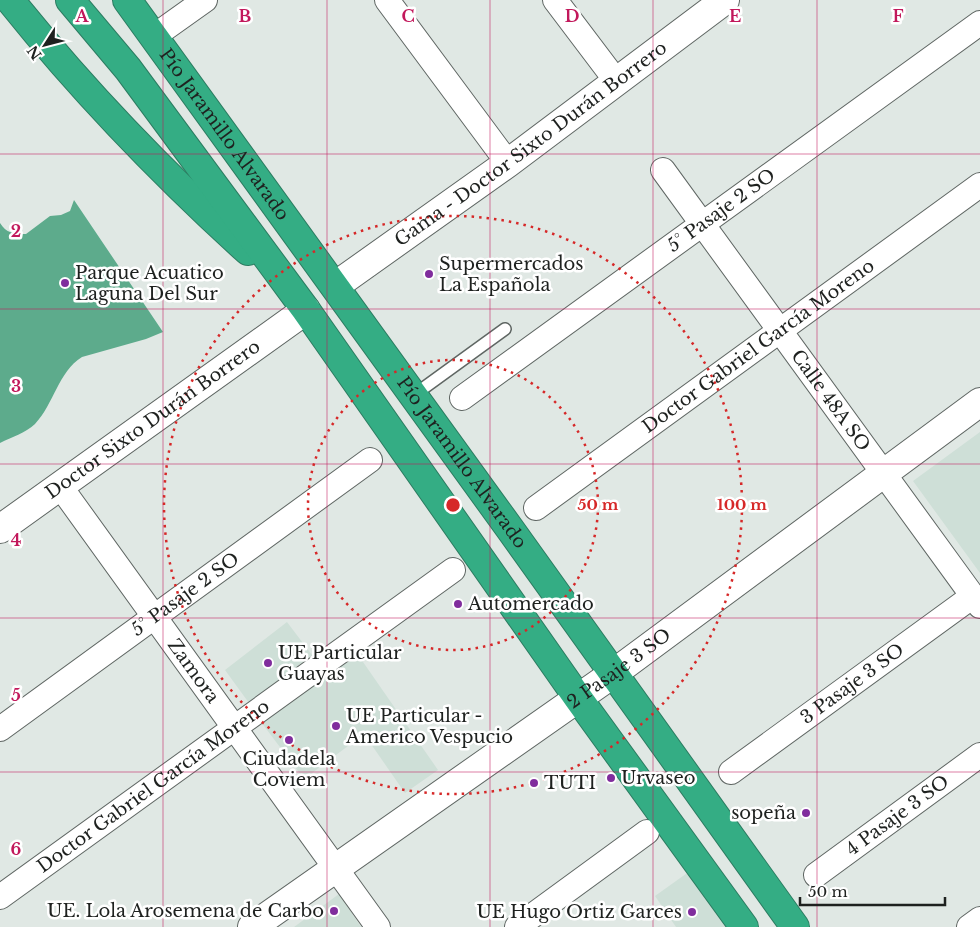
<svg xmlns="http://www.w3.org/2000/svg" width="980" height="927" font-family="'Libre Baskerville',serif">
  <style>
    .built { fill: #cedfd7 }
    .water { fill: #5dab8c }
    .lines { fill: none; stroke-linecap: round; stroke-linejoin: round }
    .lane-casing { stroke: #5f6663; stroke-width: 14 }
    .street-casing { stroke: #5f6663; stroke-width: 26 }
    .secondary-casing { stroke: #5f6663; stroke-width: 30 }
    .highway-casing { stroke: #2c7c61; stroke-width: 30 }
    .lane { stroke: #fff; stroke-width: 11 }
    .street { stroke: #fff; stroke-width: 24 }
    .secondary { stroke: #fff; stroke-width: 28 }
    .highway { stroke: #34ad84; stroke-width: 28 }
    .grid { fill: none; stroke: #c2185b; stroke-width: 1; stroke-opacity: 0.55 }
    .ring { fill: none; stroke: #d62828; stroke-width: 2.5; stroke-dasharray: 2.5 5 }
    .poi-dot { fill: #802d9d; stroke: #fff; stroke-width: 2 }
    .labels { text-anchor: middle; dominant-baseline: central; stroke-width: 5; stroke-linejoin: round; paint-order: stroke }
    .street-label { font-size: 18px; fill: #1e211f; stroke: #fff }
    .poi-label { font-size: 18px; fill: #1e211f; stroke: #fff; text-anchor: start }
    .grid-label { font-size: 16px; text-anchor: middle; font-weight: bold; fill: #c2185b; stroke: #fff; stroke-width: 5; stroke-linejoin: round; paint-order: stroke }
    .centre { fill: #d62828; stroke: #fff; stroke-width: 2.5 }
    .ring-label { font-size: 15px; text-anchor: middle; font-weight: bold; fill: #d62828; stroke: #fff; stroke-width: 5; stroke-linejoin: round; paint-order: stroke }
  </style>
  <rect width="100%" height="100%" fill="#e0e8e4"/>
  <path class="built" d="M 980,432 L 980,573 L 913,481 Z
    M 287,622 L 312,655 L 249,703 L 225,670 Z
    M 354,649 L 438,770 L 405,793 L 364,734 L 304,779 L 258,718 Z
    M 690,871 L 730,927 L 676,927 L 655,896 Z
    M 339,894 L 361,927 L 294,927 Z"/>
  <path class="water" d="M 74,200 L 163,332 L 146,339 L 82,357 C 58,372 54,404 35,424 C 25,433 12,437 0,443 L 0,223 C 6,233 14,234 26,234 L 50,216 L 61,215 L 70,211 Z"/>
  <g class="lines">
    <defs>
      <path id="lane" d="M 414,395 L 505,329"/>
      <g id="street">
        <path d="M 387,0 L 508,163"/>
        <path d="M 555,0 L 617,82"/>
        <path d="M 153,37 L 205,0"/>
        <path id="s1" d="M 663,170 L 980,606"/>
        <path id="s2" d="M 462,398 L 980,23"/>
        <path id="s3" d="M 60,486 L 378,927"/>
        <path id="s4" d="M 536,508 L 980,185"/>
        <path id="s5" d="M 0,729 L 370,460"/>
        <path id="s6" d="M 731,772 L 973,596"/>
        <path id="s7" d="M 816,875 L 980,755"/>
        <path id="s8" d="M 0,897 L 453,570"/>
        <path d="M 517,927 L 647,832"/>
        <path d="M 969,927 L 980,919"/>
      </g>
      <g id="secondary">
        <path id="s9" d="M 335,286 L 508,163 L 725,0"/>
        <path id="s10" d="M 0,529 L 306,310"/>
        <path id="s11" d="M 252,927 L 614,673 L 980,402"/>
      </g>
      <g id="highway">
        <path d="M 10,0 C 82,90 162,173 248,251"/>
        <path d="M 70,0 L 128,69 L 306,310 L 578,698 L 744,927"/>
        <path id="s12" d="M 127,0 L 510,529 L 795,927"/>
      </g>
    </defs>
    <use href="#lane" class="lane-casing"/>
    <use href="#street" class="street-casing"/>
    <use href="#secondary" class="secondary-casing"/>
    <use href="#highway" class="highway-casing"/>
    <use href="#lane" class="lane"/>
    <use href="#street" class="street"/>
    <use href="#secondary" class="secondary"/>
    <use href="#highway" class="highway"/>
  </g>
  <path class="grid" d="M 163,0 L 163,927M 327,0 L 327,927M 490,0 L 490,927M 653,0 L 653,927M 817,0 L 817,927M 0,154 L 980,154M 0,309 L 980,309M 0,464 L 980,464M 0,618 L 980,618M 0,772 L 980,772"/>
  <g class="ring">
    <circle cx="453" cy="505" r="145"/>
    <circle cx="453" cy="505" r="289"/>
  </g>
  <g class="poi-dot">
    <circle cx="429" cy="274" r="5"/>
    <circle cx="65" cy="283" r="5"/>
    <circle cx="458" cy="604" r="5"/>
    <circle cx="268" cy="663" r="5"/>
    <circle cx="336" cy="726" r="5"/>
    <circle cx="289" cy="740" r="5"/>
    <circle cx="611" cy="778" r="5"/>
    <circle cx="534" cy="783" r="5"/>
    <circle cx="806" cy="813" r="5"/>
    <circle cx="334" cy="911" r="5"/>
    <circle cx="692" cy="912" r="5"/>
  </g>
  <g class="labels">
    <g class="street-label">
      <text stroke="none"><textPath href="#s12" startOffset="166">Pío Jaramillo Alvarado</textPath></text>
      <text stroke="none"><textPath href="#s9" startOffset="242">Gama - Doctor Sixto Durán Borrero</textPath></text>
      <text stroke="none"><textPath href="#s2" startOffset="320">5° Pasaje 2 SO</textPath></text>
      <text stroke="none"><textPath href="#s4" startOffset="275">Doctor Gabriel García Moreno</textPath></text>
      <text stroke="none"><textPath href="#s1" startOffset="285">Calle 48A SO</textPath></text>
      <text stroke="none"><textPath href="#s10" startOffset="188">Doctor Sixto Durán Borrero</textPath></text>
      <text stroke="none"><textPath href="#s12" startOffset="571">Pío Jaramillo Alvarado</textPath></text>
      <text stroke="none"><textPath href="#s5" startOffset="229">5° Pasaje 2 SO</textPath></text>
      <text stroke="none"><textPath href="#s11" startOffset="449">2 Pasaje 3 SO</textPath></text>
      <text stroke="none"><textPath href="#s3" startOffset="228">Zamora</textPath></text>
      <text stroke="none"><textPath href="#s6" startOffset="150">3 Pasaje 3 SO</textPath></text>
      <text stroke="none"><textPath href="#s8" startOffset="189">Doctor Gabriel García Moreno</textPath></text>
      <text stroke="none"><textPath href="#s7" startOffset="101">4 Pasaje 3 SO</textPath></text>
    </g>
    <g class="poi-label">
      <text x="439" y="264">Supermercados<tspan x="439" dy="21">La Española</tspan></text>
      <text x="75" y="273">Parque Acuatico<tspan x="75" dy="21">Laguna Del Sur</tspan></text>
      <text x="468" y="604">Automercado</text>
      <text x="278" y="653">UE Particular<tspan x="278" dy="21">Guayas</tspan></text>
      <text x="346" y="716">UE Particular -<tspan x="346" dy="21">Americo Vespucio</tspan></text>
      <text x="289" y="759" text-anchor="middle">Ciudadela<tspan x="289" dy="21">Coviem</tspan></text>
      <text x="621" y="778">Urvaseo</text>
      <text x="544" y="783">TUTI</text>
      <text x="796" y="813" text-anchor="end">sopeña</text>
      <text x="324" y="911" text-anchor="end">UE. Lola Arosemena de Carbo</text>
      <text x="682" y="912" text-anchor="end">UE Hugo Ortiz Garces</text>
    </g>
  </g>
  <g class="grid-label">
    <text x="82" y="22">A</text>
    <text x="245" y="22">B</text>
    <text x="408" y="22">C</text>
    <text x="572" y="22">D</text>
    <text x="735" y="22">E</text>
    <text x="898" y="22">F</text>
    <text x="16" y="237">2</text>
    <text x="16" y="392">3</text>
    <text x="16" y="546">4</text>
    <text x="16" y="701">5</text>
    <text x="16" y="855">6</text>
  </g>
  <circle cx="453" cy="505" r="8" class="centre"/>
  <g class="ring-label">
    <text x="598" y="510">50 m</text>
    <text x="742" y="510">100 m</text>
  </g>
  <g transform="translate(45 45) rotate(234)" stroke="#ffffff" stroke-width="4" paint-order="stroke">
  <path d="M0-4L9 19L0 12L-9 19Z" fill="#1e211f"/>
  <text y="-8" font-size="14" font-weight="bold" text-anchor="middle" fill="#1e211f">N</text>
  </g>
  <path d="M800 897v8h145v-8" fill="none" stroke="#1e211f" stroke-width="2.5"/>
  <text x="808" y="897" font-size="15" fill="#1e211f" stroke="#ffffff" stroke-width="4" paint-order="stroke">50 m</text>
</svg>
